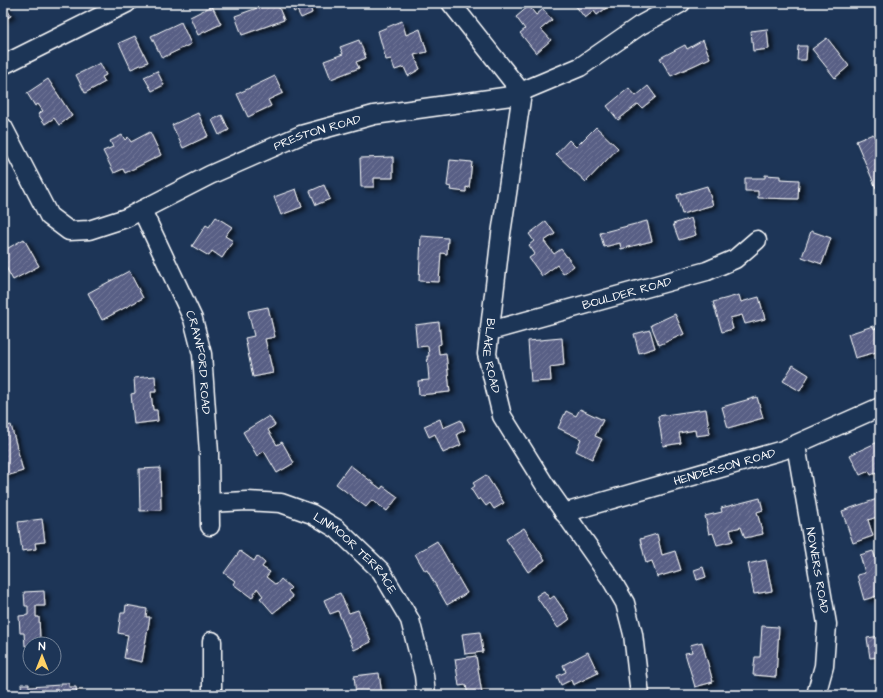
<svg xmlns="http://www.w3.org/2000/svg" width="883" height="698" font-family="'Architects Daughter',sans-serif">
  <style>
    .building { fill: url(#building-hatch); stroke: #fff; filter: url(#shadow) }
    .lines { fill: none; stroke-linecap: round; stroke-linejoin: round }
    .minor-casing { stroke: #fff; stroke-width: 21 }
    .minor { stroke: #1d3557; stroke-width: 18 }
    .labels { text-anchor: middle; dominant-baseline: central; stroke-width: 3; stroke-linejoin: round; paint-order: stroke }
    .street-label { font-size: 12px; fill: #fff; stroke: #1d3557 }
  </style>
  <defs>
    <pattern id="building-hatch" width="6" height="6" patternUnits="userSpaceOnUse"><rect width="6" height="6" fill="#595f85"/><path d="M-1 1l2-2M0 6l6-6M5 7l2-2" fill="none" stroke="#727797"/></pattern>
    <filter id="shadow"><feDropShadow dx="4.5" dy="2.5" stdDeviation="2" flood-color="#0009"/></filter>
  </defs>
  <rect width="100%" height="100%" fill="#1d3557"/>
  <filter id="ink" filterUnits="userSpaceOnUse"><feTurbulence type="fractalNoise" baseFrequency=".025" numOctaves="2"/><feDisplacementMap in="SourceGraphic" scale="8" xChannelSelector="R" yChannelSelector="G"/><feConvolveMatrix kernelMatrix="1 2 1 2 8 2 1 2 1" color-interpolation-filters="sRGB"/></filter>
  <g filter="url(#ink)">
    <path class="building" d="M 3,3 L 11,16 L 3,20 Z
      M 271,3 L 277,3 L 284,20 L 242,35 L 235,16 Z
      M 290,3 L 309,3 L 312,13 L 301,18 L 297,10 L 294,12 Z
      M 578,3 L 613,3 L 597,15 L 594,11 L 585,18 L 575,5 Z
      M 212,6 L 221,24 L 198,35 L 190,17 Z
      M 529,6 L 536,15 L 543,9 L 552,20 L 541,29 L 551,40 L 536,53 L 520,33 L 525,29 L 516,17 Z
      M 402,21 L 406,35 L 420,29 L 427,52 L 414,55 L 420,69 L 408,76 L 404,67 L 395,70 L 391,59 L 386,60 L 378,31 Z
      M 181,22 L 191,44 L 162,58 L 151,36 Z
      M 767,29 L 769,49 L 753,51 L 751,31 Z
      M 135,36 L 148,62 L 131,69 L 119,43 Z
      M 827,38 L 849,66 L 835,78 L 812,49 Z
      M 359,40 L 366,58 L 356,62 L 359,68 L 331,79 L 324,61 L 343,54 L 340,47 Z
      M 703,40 L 710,58 L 671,76 L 660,58 L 685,45 L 687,49 Z
      M 798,46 L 807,46 L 806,60 L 797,60 Z
      M 100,63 L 106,75 L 102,77 L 105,82 L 85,93 L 76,75 Z
      M 157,71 L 164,85 L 152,91 L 144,77 Z
      M 275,76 L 283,93 L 268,100 L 271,106 L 248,117 L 237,94 Z
      M 48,79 L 72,116 L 59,125 L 54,118 L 45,124 L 38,114 L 43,111 L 38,104 L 35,106 L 27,93 Z
      M 648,86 L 656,97 L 642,108 L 638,104 L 618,120 L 607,106 L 629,88 L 636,96 Z
      M 198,113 L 208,136 L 183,148 L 172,125 Z
      M 222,115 L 229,130 L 219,135 L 212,120 Z
      M 596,127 L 618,148 L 586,182 L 556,154 L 569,140 L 576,147 Z
      M 150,132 L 161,155 L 125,173 L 123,169 L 114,173 L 103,151 L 113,147 L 110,141 L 122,135 L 125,140 L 128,137 L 131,142 Z
      M 873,134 L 880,149 L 880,186 L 876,188 L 856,141 Z
      M 393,157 L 393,178 L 374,178 L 374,187 L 361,187 L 360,158 Z
      M 450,160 L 472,162 L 469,188 L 466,187 L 466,192 L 450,190 L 451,187 L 447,186 Z
      M 765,175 L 780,176 L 780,179 L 799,180 L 798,199 L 758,198 L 758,191 L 745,191 L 745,178 L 765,178 Z
      M 324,185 L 330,199 L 316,205 L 310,191 Z
      M 707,186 L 713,205 L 682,214 L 677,195 Z
      M 296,189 L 302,207 L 281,215 L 274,197 Z
      M 216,217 L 232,227 L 225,236 L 233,241 L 222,258 L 212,251 L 209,256 L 192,246 L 206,225 L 209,227 Z
      M 691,218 L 696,235 L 679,240 L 673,224 Z
      M 546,221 L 555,234 L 544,241 L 554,254 L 561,249 L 574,266 L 563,274 L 557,265 L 542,276 L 529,258 L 535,254 L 529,245 L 534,241 L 529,234 Z
      M 647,221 L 652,241 L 621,249 L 620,243 L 604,247 L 600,233 Z
      M 811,231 L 831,238 L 822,264 L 802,257 Z
      M 421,236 L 448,238 L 447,254 L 441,253 L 439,282 L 419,281 Z
      M 24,239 L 39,266 L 13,280 L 3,262 L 3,251 Z
      M 129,271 L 143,298 L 102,320 L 88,293 Z
      M 739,295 L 741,302 L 759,297 L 765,319 L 745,324 L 742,315 L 730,318 L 733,329 L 722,332 L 713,302 Z
      M 268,307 L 275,337 L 265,339 L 273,373 L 253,377 L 245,338 L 254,336 L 248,311 Z
      M 675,314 L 684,334 L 659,345 L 651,325 Z
      M 439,322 L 441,344 L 438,345 L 439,354 L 446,353 L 450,392 L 419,395 L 418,381 L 429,380 L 427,356 L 429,356 L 428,346 L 417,347 L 415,325 Z
      M 873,326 L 874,329 L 880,327 L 880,351 L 855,358 L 848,334 Z
      M 650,330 L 655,348 L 639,353 L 634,334 Z
      M 562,338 L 564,365 L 550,367 L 551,381 L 531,382 L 528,341 Z
      M 793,365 L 809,375 L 800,391 L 783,381 Z
      M 155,376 L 156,392 L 151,392 L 153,410 L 157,410 L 158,421 L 134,424 L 131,394 L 135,393 L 134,378 Z
      M 757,397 L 763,418 L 728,428 L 722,407 Z
      M 580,409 L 603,420 L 595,436 L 602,439 L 592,459 L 576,451 L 581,439 L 558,428 L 566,411 L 576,416 Z
      M 706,409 L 710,434 L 696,436 L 695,430 L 679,433 L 681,443 L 663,446 L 658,416 Z
      M 269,416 L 275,425 L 268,430 L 277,445 L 282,442 L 294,463 L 277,473 L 264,451 L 257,456 L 243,432 Z
      M 440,419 L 443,428 L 461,420 L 465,430 L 457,434 L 461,445 L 443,453 L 435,434 L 429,437 L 424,426 Z
      M 11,425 L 23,471 L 3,477 L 3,427 Z
      M 880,441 L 880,471 L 871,475 L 869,471 L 860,475 L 850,455 Z
      M 350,465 L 381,489 L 383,486 L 398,497 L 387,511 L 372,500 L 366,507 L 336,484 Z
      M 160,468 L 161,510 L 140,511 L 139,469 Z
      M 486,475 L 504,503 L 494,509 L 490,503 L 486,506 L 480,498 L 478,500 L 471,489 L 475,486 L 473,483 Z
      M 760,498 L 763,510 L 757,512 L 763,534 L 745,538 L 741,527 L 730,530 L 733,541 L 717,545 L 713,533 L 709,534 L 705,516 L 722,512 L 721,508 Z
      M 880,498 L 880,516 L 868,520 L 873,536 L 853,543 L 842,511 Z
      M 42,519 L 45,542 L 35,543 L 36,549 L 22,551 L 18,522 Z
      M 524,528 L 545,560 L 528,572 L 506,539 Z
      M 657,534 L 662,555 L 675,551 L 681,570 L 657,577 L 652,561 L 646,563 L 640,539 Z
      M 437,541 L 467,593 L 447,605 L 427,570 L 425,571 L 415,554 Z
      M 240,551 L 254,561 L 257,556 L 265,563 L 262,567 L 270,572 L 266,577 L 276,585 L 281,579 L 291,588 L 288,591 L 293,597 L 273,613 L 260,598 L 263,596 L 257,588 L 252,598 L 233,584 L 235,581 L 224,573 Z
      M 873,551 L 876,559 L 880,558 L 880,568 L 876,569 L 880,583 L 880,595 L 864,600 L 857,575 L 865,573 L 860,555 Z
      M 766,560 L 772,591 L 754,594 L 748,564 Z
      M 703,567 L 706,577 L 697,580 L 694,570 Z
      M 44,591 L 45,606 L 36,606 L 36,617 L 39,617 L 40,639 L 37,639 L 38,644 L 25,646 L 24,633 L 20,633 L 19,616 L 28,615 L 28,606 L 25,606 L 24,592 Z
      M 544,591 L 550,599 L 554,596 L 570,619 L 558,628 L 536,596 Z
      M 340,593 L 349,613 L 358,610 L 371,642 L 354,650 L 338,611 L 330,614 L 324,600 Z
      M 126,605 L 147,609 L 146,617 L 150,617 L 142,662 L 124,658 L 128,635 L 118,633 L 121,613 L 125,613 Z
      M 762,626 L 779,627 L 776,677 L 753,675 L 755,657 L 760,657 Z
      M 480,632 L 483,652 L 465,654 L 462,634 Z
      M 880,636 L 880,657 L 870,658 L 867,638 Z
      M 702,642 L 713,682 L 695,687 L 685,653 L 692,652 L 690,645 Z
      M 588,652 L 598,673 L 573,685 L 571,680 L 561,685 L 557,676 L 566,672 L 563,665 Z
      M 476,656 L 482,694 L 468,695 L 466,685 L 459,686 L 455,659 Z
      M 379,673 L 382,695 L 356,695 L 354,676 Z
      M 61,683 L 69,683 L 69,687 L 76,687 L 77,695 L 22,695 L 21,684 L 29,684 L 29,687 L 61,685 Z
      M 252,692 L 272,693 L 272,695 L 251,695 Z"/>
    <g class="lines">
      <defs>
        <g id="minor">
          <path id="s1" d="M 451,3 L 522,93 L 501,234 L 487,354 L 502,416 L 545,485 L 611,579 L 625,603 L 633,634 L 640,695"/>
          <path d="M 3,65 L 127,3"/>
          <path id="s2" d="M 3,127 L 49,216 L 69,231 L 89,230 L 126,218 L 210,175 L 301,135 L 374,115 L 511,96 L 580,67 L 639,26 L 681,3"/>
          <path id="s3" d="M 142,210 L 193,319 L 202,354 L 209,453 L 210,526"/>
          <path id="s4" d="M 490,331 L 707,271 L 735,259 L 757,240"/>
          <path id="s5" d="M 796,445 L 827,624 L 824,666 L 816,695"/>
          <path id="s6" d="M 209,503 L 247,501 L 281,503 L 312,514 L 337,529 L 381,571 L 410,620 L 424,675 L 426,695"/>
          <path id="s7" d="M 564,513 L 783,450 L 880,407"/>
          <path d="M 212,641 L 212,695"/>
        </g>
      </defs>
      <use href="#minor" class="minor-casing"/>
      <use href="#minor" class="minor"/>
    </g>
  </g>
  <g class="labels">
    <g class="street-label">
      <text stroke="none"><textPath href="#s2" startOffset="394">PRESTON ROAD</textPath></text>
      <text stroke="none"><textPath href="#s4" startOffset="142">BOULDER ROAD</textPath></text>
      <text stroke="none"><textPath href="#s1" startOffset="380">BLAKE ROAD</textPath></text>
      <text stroke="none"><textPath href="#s3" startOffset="164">CRAWFORD ROAD</textPath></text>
      <text stroke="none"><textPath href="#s7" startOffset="167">HENDERSON ROAD</textPath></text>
      <text stroke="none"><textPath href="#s6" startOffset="164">LINMOOR TERRACE</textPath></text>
      <text stroke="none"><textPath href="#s5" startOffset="127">NOWERS ROAD</textPath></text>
    </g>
  </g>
  <rect width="883" height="698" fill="none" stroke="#1d3557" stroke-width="16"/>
  <rect x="8" y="8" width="867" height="682" fill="none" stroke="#fff" stroke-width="1.5" filter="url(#ink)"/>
  <g transform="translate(42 656)"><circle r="19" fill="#1d3557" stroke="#77869a"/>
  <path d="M0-3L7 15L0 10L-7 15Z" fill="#ffd166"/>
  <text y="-6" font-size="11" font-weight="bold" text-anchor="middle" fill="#ffffff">N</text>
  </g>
</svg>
